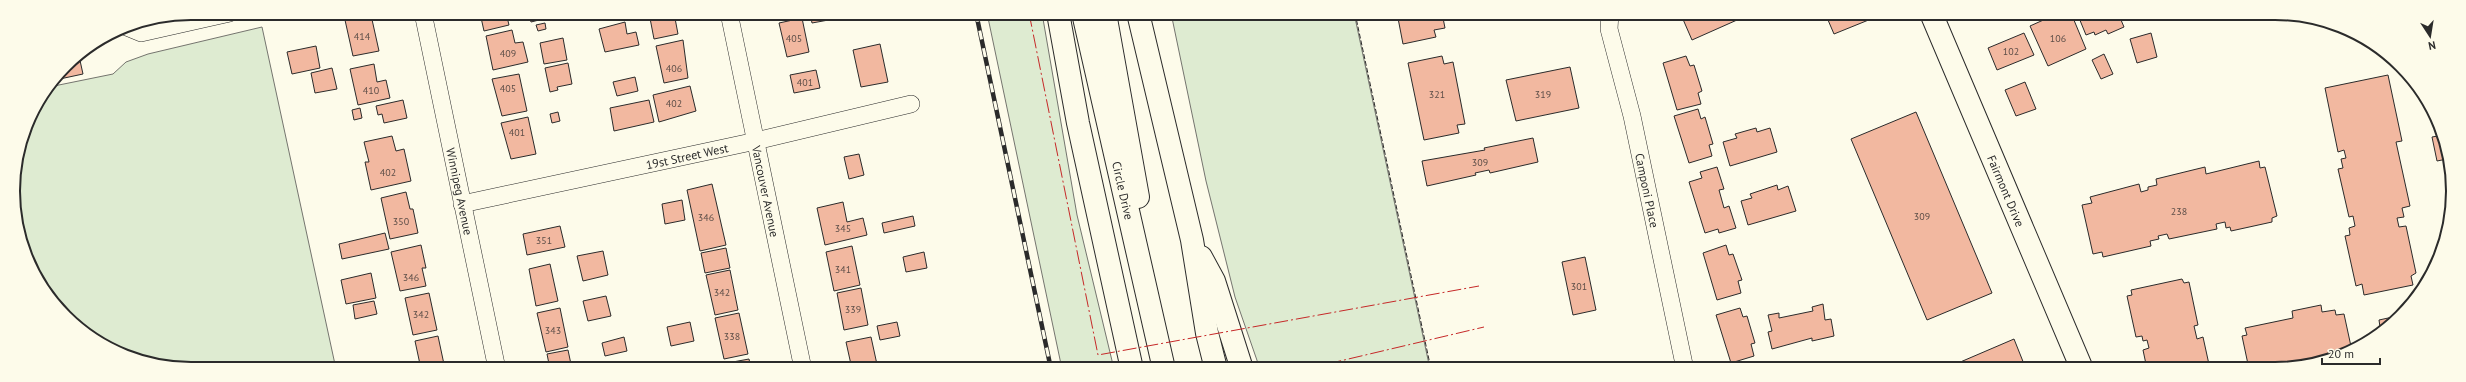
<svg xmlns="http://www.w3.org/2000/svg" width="2466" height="382" font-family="'PT Sans',sans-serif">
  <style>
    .green { fill: #deebd1; stroke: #74746e }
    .building { fill: #f2b8a0; stroke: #2b2b2b }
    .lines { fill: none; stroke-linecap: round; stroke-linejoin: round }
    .minor-casing { stroke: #2b2b2b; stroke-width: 18 }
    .tertiary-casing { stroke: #2b2b2b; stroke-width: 24 }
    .trunk-casing { stroke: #2b2b2b; stroke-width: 24 }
    .minor { stroke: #fdfbea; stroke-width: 17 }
    .tertiary { stroke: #fdfbea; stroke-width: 22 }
    .trunk { stroke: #fdfbea; stroke-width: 22 }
    .rail-casing { stroke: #2b2b2b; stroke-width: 4.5 }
    .rail { stroke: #fdfbea; stroke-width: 3; stroke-dasharray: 9; stroke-linecap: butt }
    .fence { stroke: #2b2b2b; stroke-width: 1; stroke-dasharray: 5 2; stroke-linecap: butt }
    .power { stroke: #c62828; stroke-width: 1; stroke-dasharray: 14 3 2 3; stroke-linecap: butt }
    .labels { text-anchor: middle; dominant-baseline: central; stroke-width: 3; stroke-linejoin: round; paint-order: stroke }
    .number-label { font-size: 10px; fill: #5d4e48 }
    .street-label { font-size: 12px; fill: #2b2b2b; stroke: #fdfbea }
    .rim { fill: none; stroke: #2b2b2b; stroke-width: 2 }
  </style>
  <rect width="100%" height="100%" fill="#fdfbea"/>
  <path class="green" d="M 987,13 L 1042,13 L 1077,215 L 1114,369 L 1062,369 Z
    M 1171,13 L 1354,13 L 1430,369 L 1260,369 L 1235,297 L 1206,181 Z
    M 262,27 L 336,369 L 179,369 L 112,351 L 57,309 L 25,254 L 13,180 L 31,112 L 49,87 L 113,74 L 126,62 L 148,54 Z"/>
  <path class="building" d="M 480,13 L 506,13 L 509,25 L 484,31 Z
    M 649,13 L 674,13 L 678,34 L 654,39 Z
    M 810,13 L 833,13 L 834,19 L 812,23 Z
    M 1397,13 L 1442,13 L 1445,28 L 1434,30 L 1436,37 L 1403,44 Z
    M 1691,13 L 1734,13 L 1737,20 L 1692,40 L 1682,17 Z
    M 1825,13 L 1869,13 L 1871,19 L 1834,34 Z
    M 2059,13 L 2071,13 L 2086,49 L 2048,66 L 2030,26 Z
    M 2077,13 L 2118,13 L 2124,27 L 2108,34 L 2106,30 L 2095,35 L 2094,32 L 2086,35 Z
    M 538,14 L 539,20 L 531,22 L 529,16 Z
    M 371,15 L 379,51 L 353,56 L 345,20 Z
    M 802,18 L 809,52 L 787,57 L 779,23 Z
    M 625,22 L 627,34 L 636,32 L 639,45 L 605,52 L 599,29 Z
    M 545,23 L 546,29 L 538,31 L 536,25 Z
    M 512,30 L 515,43 L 523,42 L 528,62 L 493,70 L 486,36 Z
    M 2024,33 L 2034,55 L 1997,70 L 1988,48 Z
    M 2151,33 L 2157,57 L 2137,63 L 2130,39 Z
    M 563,38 L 567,60 L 544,64 L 540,43 Z
    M 683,40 L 688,78 L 664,83 L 656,46 Z
    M 880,44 L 888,82 L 861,87 L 853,50 Z
    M 316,46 L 320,68 L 292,74 L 287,52 Z
    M 2104,54 L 2113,74 L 2101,79 L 2092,60 Z
    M 79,56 L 83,74 L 55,80 L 65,65 Z
    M 1442,56 L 1444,64 L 1453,62 L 1465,124 L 1457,125 L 1459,133 L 1424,140 L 1408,63 Z
    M 1686,56 L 1690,66 L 1694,65 L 1702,91 L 1698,93 L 1701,104 L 1677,110 L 1663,63 Z
    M 568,63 L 572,84 L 557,87 L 558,90 L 550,92 L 545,68 Z
    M 374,64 L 377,82 L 386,80 L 390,98 L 358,105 L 350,69 Z
    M 1570,67 L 1579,108 L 1516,121 L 1506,80 Z
    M 332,68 L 337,89 L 315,93 L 311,73 Z
    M 816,70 L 820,88 L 794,93 L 790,75 Z
    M 519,74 L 527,111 L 502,116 L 492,79 Z
    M 2388,75 L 2402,141 L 2396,142 L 2410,206 L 2402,208 L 2404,217 L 2397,218 L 2399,227 L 2406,226 L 2416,273 L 2411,276 L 2413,285 L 2364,295 L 2362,284 L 2356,286 L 2345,236 L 2350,235 L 2349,228 L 2355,226 L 2353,216 L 2349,217 L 2338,169 L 2343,168 L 2341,159 L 2346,158 L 2344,150 L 2338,152 L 2325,88 Z
    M 635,77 L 638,91 L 617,96 L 613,82 Z
    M 2025,82 L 2036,109 L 2016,116 L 2005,90 Z
    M 690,86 L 696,111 L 659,122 L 653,95 Z
    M 403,100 L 407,118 L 384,123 L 382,114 L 378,115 L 376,106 Z
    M 649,100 L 654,122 L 614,131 L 610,108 Z
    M 360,108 L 362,118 L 354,120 L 352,110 Z
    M 1698,109 L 1701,119 L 1705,117 L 1713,144 L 1709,145 L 1712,156 L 1689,163 L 1674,116 Z
    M 558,112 L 560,121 L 552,123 L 550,114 Z
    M 1916,112 L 1992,293 L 1927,320 L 1851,139 Z
    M 528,117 L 536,154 L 511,159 L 501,123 Z
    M 1756,128 L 1757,132 L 1770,128 L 1777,152 L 1730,166 L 1723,142 L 1737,138 L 1735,134 Z
    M 2444,135 L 2447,159 L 2437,161 L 2432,137 Z
    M 392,136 L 396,151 L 404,149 L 411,181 L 371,190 L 365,162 L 369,162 L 364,142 Z
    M 1533,138 L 1538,162 L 1490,173 L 1489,170 L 1475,173 L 1476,175 L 1427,186 L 1422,161 L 1485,150 L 1484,148 Z
    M 859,154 L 864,175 L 849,179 L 844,157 Z
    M 2259,161 L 2260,168 L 2265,167 L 2277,216 L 2272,218 L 2272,222 L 2231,231 L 2230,227 L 2226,228 L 2225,222 L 2216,224 L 2217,229 L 2169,239 L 2167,234 L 2158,236 L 2159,239 L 2150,241 L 2151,246 L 2103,257 L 2102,252 L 2093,254 L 2082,205 L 2092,203 L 2090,197 L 2139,184 L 2141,192 L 2148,190 L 2148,187 L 2157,185 L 2156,179 L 2205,167 L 2206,174 Z
    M 1717,167 L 1724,189 L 1719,190 L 1724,208 L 1729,206 L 1736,228 L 1719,233 L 1718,229 L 1705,233 L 1689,182 L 1702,178 L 1700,172 Z
    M 712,184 L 726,245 L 700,251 L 687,190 Z
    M 1777,185 L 1778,190 L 1788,186 L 1796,211 L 1748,225 L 1741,201 L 1752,198 L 1750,194 Z
    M 406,192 L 410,209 L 413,209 L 418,233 L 390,239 L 381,198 Z
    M 682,200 L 685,220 L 665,224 L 662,204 Z
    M 843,202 L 847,222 L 863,218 L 867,235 L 825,245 L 817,208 Z
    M 913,216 L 915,226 L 884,233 L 882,223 Z
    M 560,226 L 565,247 L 527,255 L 523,234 Z
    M 385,233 L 389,249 L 342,259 L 339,244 Z
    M 421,245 L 426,268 L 422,268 L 426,286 L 400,291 L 391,252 Z
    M 1726,245 L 1729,255 L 1733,254 L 1742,280 L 1738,281 L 1741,293 L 1717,300 L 1703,253 Z
    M 852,246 L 860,285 L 834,291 L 826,252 Z
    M 726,248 L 730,268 L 705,273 L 701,253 Z
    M 603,251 L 608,275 L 583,281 L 577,256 Z
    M 924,252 L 927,268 L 906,272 L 903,257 Z
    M 1585,257 L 1596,310 L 1573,315 L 1562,262 Z
    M 550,264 L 558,301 L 536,306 L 529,269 Z
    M 730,270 L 738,310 L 715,315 L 706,275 Z
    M 371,273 L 376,298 L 346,304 L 341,280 Z
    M 2182,279 L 2184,283 L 2189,282 L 2198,325 L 2194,326 L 2197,339 L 2203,337 L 2210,369 L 2147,369 L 2143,350 L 2149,348 L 2147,340 L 2143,341 L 2142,336 L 2136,337 L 2127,296 L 2132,295 L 2131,290 Z
    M 861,288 L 868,325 L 844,330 L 837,293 Z
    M 429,293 L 437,330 L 413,335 L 405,298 Z
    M 606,296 L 611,316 L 588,321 L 583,301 Z
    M 374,301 L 377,314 L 355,319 L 353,305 Z
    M 1823,304 L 1825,320 L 1831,319 L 1834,336 L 1812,341 L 1812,338 L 1772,349 L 1768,332 L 1772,331 L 1768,315 L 1779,313 L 1779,318 L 1813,311 L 1812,307 Z
    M 2321,305 L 2322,312 L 2335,310 L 2336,315 L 2344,314 L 2352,351 L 2287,369 L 2249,369 L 2242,336 L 2247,335 L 2245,328 L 2293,318 L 2292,311 Z
    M 560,308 L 568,347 L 546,352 L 537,313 Z
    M 1740,308 L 1743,317 L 1747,316 L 1755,343 L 1751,344 L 1754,356 L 1731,363 L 1716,315 Z
    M 739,313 L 748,354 L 724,359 L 715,318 Z
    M 2402,315 L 2401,317 L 2377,334 L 2376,330 L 2380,327 L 2379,320 Z
    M 690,322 L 694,341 L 671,346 L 667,327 Z
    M 897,322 L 900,336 L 880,340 L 877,326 Z
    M 438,336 L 445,369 L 421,369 L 415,341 Z
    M 624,337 L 627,351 L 605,356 L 602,343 Z
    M 871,337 L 878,369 L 852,369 L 846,342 Z
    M 2014,339 L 2026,369 L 1944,369 Z
    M 568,350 L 572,369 L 550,369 L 547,354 Z
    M 749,359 L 751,369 L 712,369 L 711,366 Z
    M 941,362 L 943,369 L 920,369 L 920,366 Z"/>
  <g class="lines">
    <defs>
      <g id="minor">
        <path id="s1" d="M 423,13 L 497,369"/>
        <path id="s2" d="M 729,13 L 803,369"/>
        <path id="s3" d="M 1610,13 L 1609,29 L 1632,116 L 1685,369"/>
        <path d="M 124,26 L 141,33 L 230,13"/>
        <path id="s4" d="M 462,204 L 756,141 L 911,104"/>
      </g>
      <g id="tertiary">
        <path id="s5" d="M 1931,13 L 2082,369"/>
      </g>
      <g id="trunk">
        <path d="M 1058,13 L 1078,123 L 1132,369"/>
        <path id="s6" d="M 1083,13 L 1164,369"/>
        <path d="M 1105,13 L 1138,197"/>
        <path d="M 1138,13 L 1192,240 L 1207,333 L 1216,369"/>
        <path d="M 1201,257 L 1214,281 L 1242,369"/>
      </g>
    </defs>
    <use href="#minor" class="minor-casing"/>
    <use href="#tertiary" class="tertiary-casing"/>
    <use href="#trunk" class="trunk-casing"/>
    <use href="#minor" class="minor"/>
    <use href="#tertiary" class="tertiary"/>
    <use href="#trunk" class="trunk"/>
    <defs>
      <path id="rail" d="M 976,13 L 1051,369"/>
    </defs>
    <use href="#rail" class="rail-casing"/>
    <use href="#rail" class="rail"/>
    <path class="fence" d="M 1355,13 L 1431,369"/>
    <path class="power" d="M 1029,13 L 1098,355 L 1479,286
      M 1306,369 L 1484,327"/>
  </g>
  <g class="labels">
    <g class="number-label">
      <text x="362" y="36">414</text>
      <text x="794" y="38">405</text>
      <text x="2058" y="38">106</text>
      <text x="2011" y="51">102</text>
      <text x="508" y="53">409</text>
      <text x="674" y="68">406</text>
      <text x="805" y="82">401</text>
      <text x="508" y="88">405</text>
      <text x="371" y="90">410</text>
      <text x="1437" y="94">321</text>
      <text x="1543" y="94">319</text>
      <text x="674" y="103">402</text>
      <text x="517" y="132">401</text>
      <text x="1480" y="162">309</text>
      <text x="388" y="172">402</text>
      <text x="2179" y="211">238</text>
      <text x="1922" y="216">309</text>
      <text x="706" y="217">346</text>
      <text x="401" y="221">350</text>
      <text x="843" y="228">345</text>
      <text x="544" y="240">351</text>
      <text x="843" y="269">341</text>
      <text x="411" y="277">346</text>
      <text x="1579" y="286">301</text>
      <text x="722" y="292">342</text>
      <text x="853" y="309">339</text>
      <text x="421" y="314">342</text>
      <text x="553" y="330">343</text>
      <text x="732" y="336">338</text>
    </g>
    <g class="street-label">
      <text stroke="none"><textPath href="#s4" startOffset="230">19st Street West</textPath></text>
      <text stroke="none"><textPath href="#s3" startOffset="182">Camponi Place</textPath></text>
      <text stroke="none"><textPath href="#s1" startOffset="182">Winnipeg Avenue</textPath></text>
      <text stroke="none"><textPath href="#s2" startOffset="182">Vancouver Avenue</textPath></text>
      <text stroke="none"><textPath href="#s6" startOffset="182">Circle Drive</textPath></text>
      <text stroke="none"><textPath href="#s5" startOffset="193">Fairmont Drive</textPath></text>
    </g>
  </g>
  <path d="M0 0H2466V382H0ZM191 20H2275A171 171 0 0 1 2446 191V191A171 171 0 0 1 2275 362H191A171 171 0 0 1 20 191V191A171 171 0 0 1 191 20Z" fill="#fdfbea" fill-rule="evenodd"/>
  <path class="rim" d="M191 20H2275A171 171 0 0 1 2446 191V191A171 171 0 0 1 2275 362H191A171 171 0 0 1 20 191V191A171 171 0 0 1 191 20Z"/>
  <g transform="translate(2430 36) rotate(168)" stroke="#fdfbea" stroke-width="3" paint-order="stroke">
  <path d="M0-3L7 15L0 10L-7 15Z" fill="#2b2b2b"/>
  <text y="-6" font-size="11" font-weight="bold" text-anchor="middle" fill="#2b2b2b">N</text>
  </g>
  <path d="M2322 358v6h58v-6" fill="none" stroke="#2b2b2b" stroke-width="2"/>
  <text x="2328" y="358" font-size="12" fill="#2b2b2b" stroke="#fdfbea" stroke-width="3" paint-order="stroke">20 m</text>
</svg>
